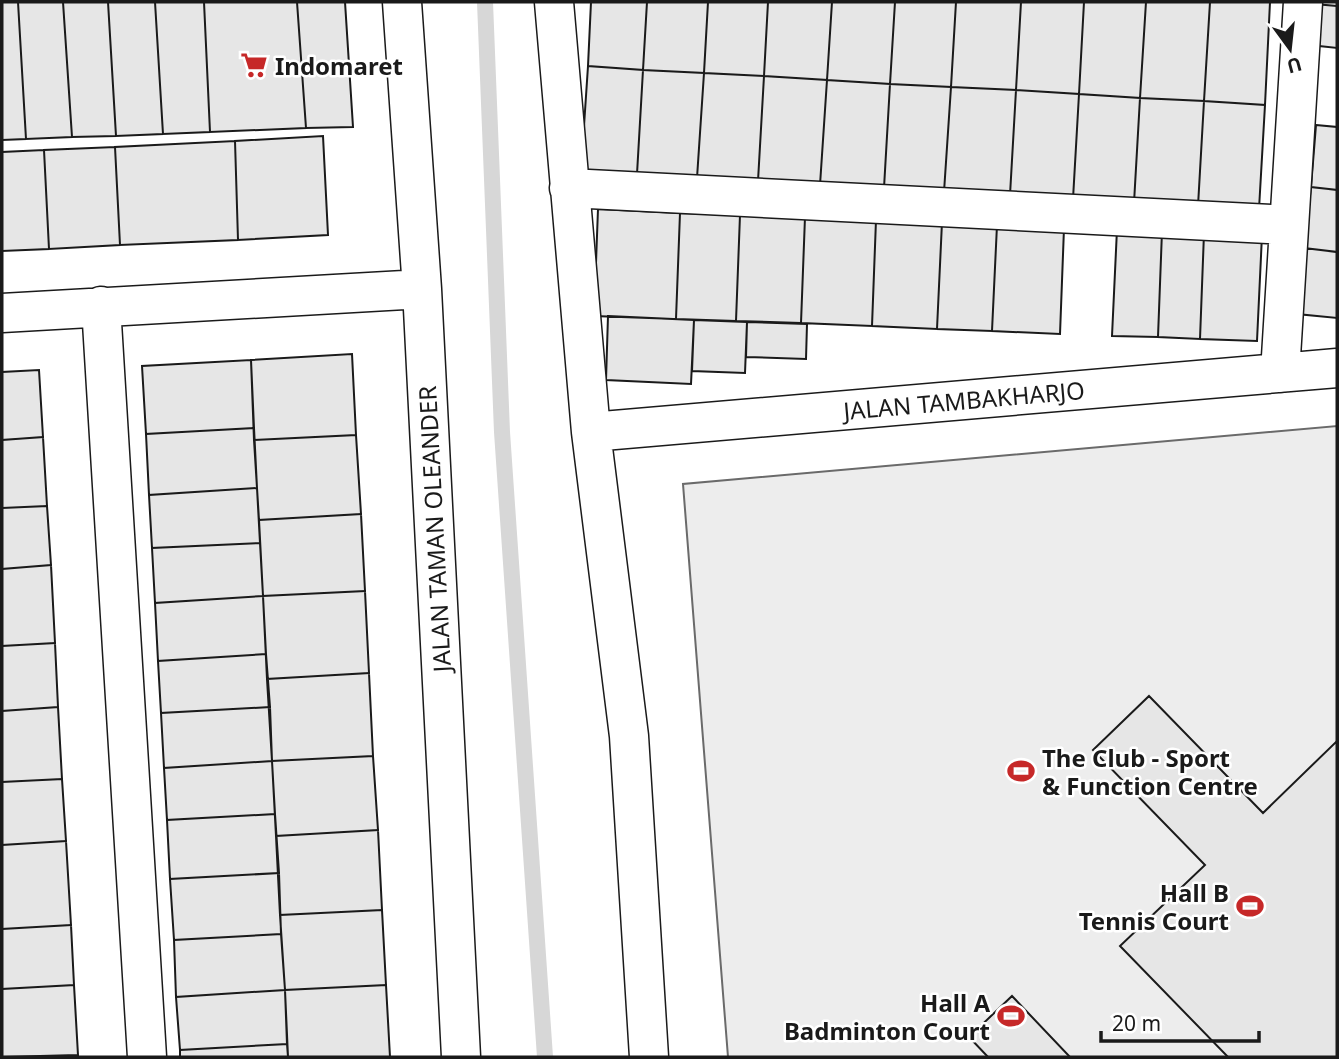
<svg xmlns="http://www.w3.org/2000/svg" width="1339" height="1059" font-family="'Noto Sans',sans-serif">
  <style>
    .built { fill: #ededed; stroke: #6a6a6a; stroke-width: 2 }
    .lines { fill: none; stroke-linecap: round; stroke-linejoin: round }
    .stream { stroke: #d7d7d7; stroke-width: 16 }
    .building { fill: #e6e6e6; stroke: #1a1a1a; stroke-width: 2 }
    .street-casing { stroke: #1a1a1a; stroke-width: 41 }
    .street { stroke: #fff; stroke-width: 38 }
    .labels { text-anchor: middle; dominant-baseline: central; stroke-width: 5; stroke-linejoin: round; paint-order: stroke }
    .poi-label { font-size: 24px; font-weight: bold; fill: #1a1a1a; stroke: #fff; text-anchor: start }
    .street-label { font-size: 24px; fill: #1a1a1a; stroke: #fff }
  </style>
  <rect width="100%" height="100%" fill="#fff"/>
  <path class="built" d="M 1337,426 L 1337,1057 L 728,1057 L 683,484 Z"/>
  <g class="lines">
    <path class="stream" d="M 485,2 L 502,432 L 545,1057"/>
  </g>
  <path class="building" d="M 2,2 L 18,2 L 26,139 L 2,140 Z
    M 18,2 L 63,2 L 72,137 L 26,139 Z
    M 63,2 L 108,2 L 116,136 L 72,137 Z
    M 108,2 L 155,2 L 163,134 L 116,136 Z
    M 155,2 L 204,2 L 210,132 L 163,134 Z
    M 204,2 L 297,2 L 306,128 L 210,132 Z
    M 297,2 L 345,2 L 353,127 L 306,128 Z
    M 591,2 L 647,2 L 643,70 L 588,66 Z
    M 647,2 L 708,2 L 704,73 L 643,70 Z
    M 708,2 L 768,2 L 764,76 L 704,73 Z
    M 768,2 L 832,2 L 827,80 L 764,76 Z
    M 832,2 L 895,2 L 890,84 L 827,80 Z
    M 895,2 L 956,2 L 951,87 L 890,84 Z
    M 956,2 L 1021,2 L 1016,90 L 951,87 Z
    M 1021,2 L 1084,2 L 1079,94 L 1016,90 Z
    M 1084,2 L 1146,2 L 1140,98 L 1079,94 Z
    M 1146,2 L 1210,2 L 1204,101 L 1140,98 Z
    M 1210,2 L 1270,2 L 1265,105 L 1204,101 Z
    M 1314,4 L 1337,6 L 1337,48 L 1310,45 Z
    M 588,66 L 643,70 L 637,174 L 581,171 Z
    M 643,70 L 704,73 L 697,178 L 637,174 Z
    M 704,73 L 764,76 L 758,181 L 697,178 Z
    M 764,76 L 827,80 L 820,185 L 758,181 Z
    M 827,80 L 890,84 L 884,188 L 820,185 Z
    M 890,84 L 951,87 L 944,192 L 884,188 Z
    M 951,87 L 1016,90 L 1010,195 L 944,192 Z
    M 1016,90 L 1079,94 L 1073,199 L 1010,195 Z
    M 1079,94 L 1140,98 L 1134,203 L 1073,199 Z
    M 1140,98 L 1204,101 L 1198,206 L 1134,203 Z
    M 1204,101 L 1265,105 L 1259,209 L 1198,206 Z
    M 1316,125 L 1337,127 L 1337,190 L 1311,187 Z
    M 323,136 L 328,235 L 238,240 L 235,141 Z
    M 235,141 L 238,240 L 120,245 L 115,147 Z
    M 115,147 L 120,245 L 49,249 L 44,150 Z
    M 44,150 L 49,249 L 2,251 L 2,152 Z
    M 1311,187 L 1337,190 L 1337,252 L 1304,248 Z
    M 598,209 L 680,213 L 676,319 L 594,316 Z
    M 680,213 L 740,215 L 736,321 L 676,319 Z
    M 740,215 L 805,217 L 801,323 L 736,321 Z
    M 805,217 L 876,220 L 872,326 L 801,323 Z
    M 876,220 L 942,222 L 937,329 L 872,326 Z
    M 942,222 L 997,225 L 992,331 L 937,329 Z
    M 997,225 L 1064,228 L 1060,334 L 992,331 Z
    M 1117,229 L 1162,231 L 1158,337 L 1112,336 Z
    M 1162,231 L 1204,233 L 1200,339 L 1158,337 Z
    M 1204,233 L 1262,235 L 1257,341 L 1200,339 Z
    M 1304,248 L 1337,252 L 1337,318 L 1297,314 Z
    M 608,316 L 694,320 L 691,384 L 606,380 Z
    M 694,320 L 747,322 L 745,373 L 692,371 Z
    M 747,322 L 807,324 L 806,359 L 746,357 Z
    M 352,354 L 356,435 L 254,440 L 251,360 Z
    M 251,360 L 254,428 L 146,434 L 142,366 Z
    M 39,370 L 43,437 L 2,440 L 2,372 Z
    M 254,428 L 257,488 L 149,495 L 146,434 Z
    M 356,435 L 361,514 L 259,520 L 254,440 Z
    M 43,437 L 47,506 L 2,508 L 2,440 Z
    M 257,488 L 260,543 L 152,548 L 149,495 Z
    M 47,506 L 51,565 L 2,569 L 2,508 Z
    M 361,514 L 365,591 L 263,596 L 259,520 Z
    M 260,543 L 263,596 L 155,603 L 152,548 Z
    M 51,565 L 55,643 L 2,646 L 2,569 Z
    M 365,591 L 369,673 L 267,679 L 263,596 Z
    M 263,596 L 266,654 L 158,661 L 155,603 Z
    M 55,643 L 58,707 L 2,711 L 2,646 Z
    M 266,654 L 270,707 L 161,713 L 158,661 Z
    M 369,673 L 373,756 L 272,761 L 267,679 Z
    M 1149,696 L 1263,813 L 1337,741 L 1337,1057 L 1228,1057 L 1120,946 L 1205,865 L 1093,750 Z
    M 58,707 L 62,779 L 2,782 L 2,711 Z
    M 270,707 L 272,761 L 164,768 L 161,713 Z
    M 373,756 L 378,830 L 276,836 L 272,761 Z
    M 272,761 L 275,814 L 167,820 L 164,768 Z
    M 62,779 L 66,841 L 2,845 L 2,782 Z
    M 275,814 L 279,873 L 170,879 L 167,820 Z
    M 378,830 L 382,910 L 280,915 L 276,836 Z
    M 66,841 L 71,925 L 2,929 L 2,845 Z
    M 279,873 L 281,934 L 174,940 L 170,879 Z
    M 382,910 L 386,985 L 285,990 L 280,915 Z
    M 71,925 L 74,985 L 2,989 L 2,929 Z
    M 281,934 L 285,990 L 176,997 L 174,940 Z
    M 74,985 L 78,1055 L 2,1057 L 2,989 Z
    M 386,985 L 390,1057 L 288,1057 L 285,990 Z
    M 285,990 L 287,1044 L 180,1050 L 176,997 Z
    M 1012,996 L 1070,1057 L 988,1057 L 969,1037 Z
    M 287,1044 L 288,1057 L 180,1057 L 180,1050 Z"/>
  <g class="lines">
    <defs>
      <path id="street" d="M 402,2 L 422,289 L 461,1057
        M 554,2 L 591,432 L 629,736 L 649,1057
        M 569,188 L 1289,225
        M 101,306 L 147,1057
        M 2,313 L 422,289
        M 1280,373 L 1303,2
        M 591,432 L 1337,368"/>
    </defs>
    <use href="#street" class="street-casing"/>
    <use href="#street" class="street"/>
  </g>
  <defs>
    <symbol id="supermarket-bare" viewBox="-9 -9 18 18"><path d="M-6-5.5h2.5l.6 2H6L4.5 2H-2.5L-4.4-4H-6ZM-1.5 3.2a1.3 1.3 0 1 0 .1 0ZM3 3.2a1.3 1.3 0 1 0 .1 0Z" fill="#c62828" stroke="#fff" stroke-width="2.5" paint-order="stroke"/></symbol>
    <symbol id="stadium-bare" viewBox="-9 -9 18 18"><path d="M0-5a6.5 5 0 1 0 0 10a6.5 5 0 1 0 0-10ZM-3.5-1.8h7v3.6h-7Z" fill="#c62828" stroke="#fff" stroke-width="2.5" paint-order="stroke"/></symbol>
  </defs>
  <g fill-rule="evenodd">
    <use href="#supermarket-bare" x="235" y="46" width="38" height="38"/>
    <use href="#stadium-bare" x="1002" y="752" width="38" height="38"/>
    <use href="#stadium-bare" x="1231" y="887" width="38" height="38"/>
    <use href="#stadium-bare" x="992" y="997" width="38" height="38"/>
  </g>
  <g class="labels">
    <g class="poi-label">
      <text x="275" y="65">Indomaret</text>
      <text x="1042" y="757">The Club - Sport<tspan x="1042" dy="28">&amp; Function Centre</tspan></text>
      <text x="1229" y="892" text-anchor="end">Hall B<tspan x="1229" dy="28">Tennis Court</tspan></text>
      <text x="990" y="1002" text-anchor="end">Hall A<tspan x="990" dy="28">Badminton Court</tspan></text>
    </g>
    <g class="street-label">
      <text transform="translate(964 400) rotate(-5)">JALAN TAMBAKHARJO</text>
      <text transform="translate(434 529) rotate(-93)">JALAN TAMAN OLEANDER</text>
    </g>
  </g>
  <rect width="1339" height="1059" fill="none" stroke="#1a1a1a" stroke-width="7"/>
  <g transform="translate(1290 49) rotate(165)" stroke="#ffffff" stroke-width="5" paint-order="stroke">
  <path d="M0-5L12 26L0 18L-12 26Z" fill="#1a1a1a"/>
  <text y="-10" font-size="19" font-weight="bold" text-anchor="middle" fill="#1a1a1a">U</text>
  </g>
  <path d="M1101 1031v10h158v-10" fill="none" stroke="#1a1a1a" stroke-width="3.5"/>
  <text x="1112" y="1031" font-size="21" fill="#1a1a1a" stroke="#ffffff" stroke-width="5" paint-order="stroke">20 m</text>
</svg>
